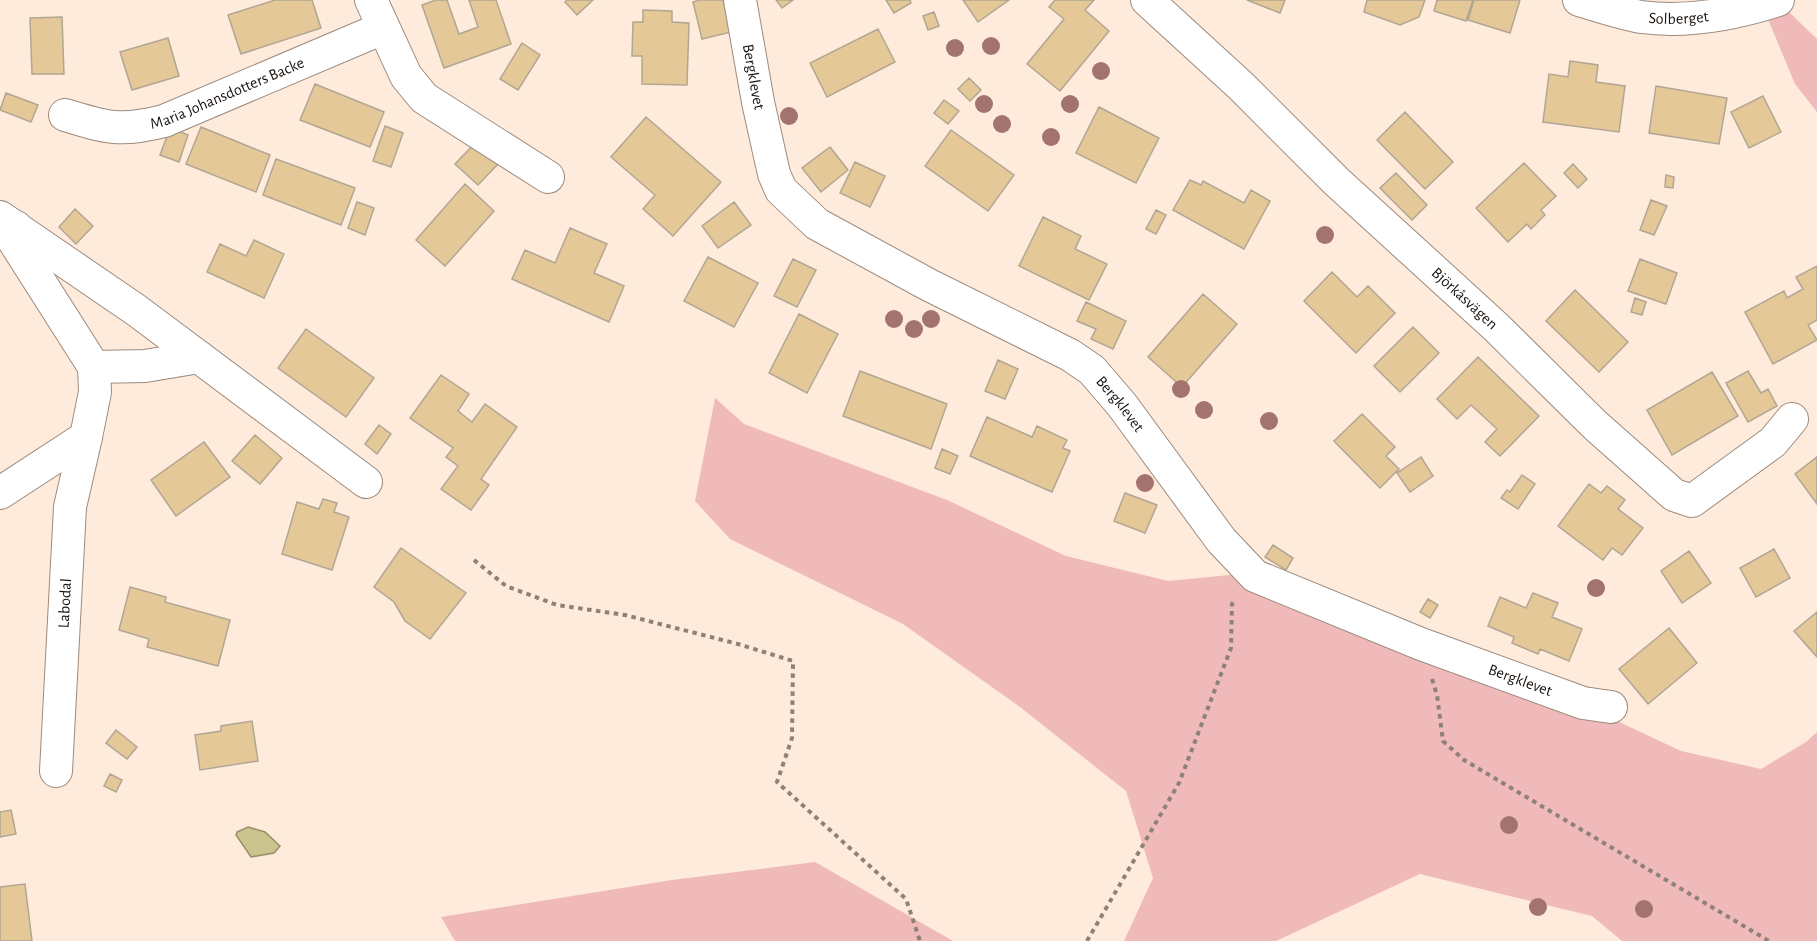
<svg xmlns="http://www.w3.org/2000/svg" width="1817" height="941" font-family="'Alegreya Sans',sans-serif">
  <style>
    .green { fill: #efbab9 }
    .water { fill: #ccc48e; stroke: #968f67; stroke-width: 1.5 }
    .building { fill: #e5c897; stroke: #b1a694; stroke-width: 1.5 }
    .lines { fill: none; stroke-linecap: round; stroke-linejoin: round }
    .minor-casing { stroke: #9c8b7e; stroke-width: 34 }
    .path { stroke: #8e8177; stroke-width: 4; stroke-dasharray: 4.5 4.5; stroke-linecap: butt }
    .minor { stroke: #fff; stroke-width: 32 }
    .tree { fill: #a37370 }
    .labels { text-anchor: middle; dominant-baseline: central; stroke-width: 5; stroke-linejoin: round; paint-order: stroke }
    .street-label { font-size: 16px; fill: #19120d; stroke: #fffbf8 }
  </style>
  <rect width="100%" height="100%" fill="#feebdc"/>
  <path class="green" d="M 1765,12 L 1790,13 L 1817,39 L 1817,112 L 1795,84 Z
    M 715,398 L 744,424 L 947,500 L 1066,556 L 1168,581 L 1240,574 L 1617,721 L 1681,751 L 1761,769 L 1806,742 L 1817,732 L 1817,941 L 1622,941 L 1592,916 L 1420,874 L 1276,941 L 1124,941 L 1153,878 L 1126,791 L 1020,707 L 903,624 L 730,539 L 695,501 Z
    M 815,862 L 953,941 L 455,941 L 441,917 L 672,880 Z"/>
  <path class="water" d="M 248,827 L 265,832 L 280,846 L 274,853 L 251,857 L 236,835 L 237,832 Z"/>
  <path class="building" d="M 275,0 L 312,0 L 321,28 L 241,54 L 228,15 Z
    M 436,0 L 447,0 L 459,34 L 478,27 L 469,0 L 496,0 L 511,44 L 444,68 L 422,5 Z
    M 567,0 L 593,0 L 577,15 L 565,2 Z
    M 700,0 L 723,0 L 731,32 L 702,39 L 693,2 Z
    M 776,0 L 793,0 L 782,8 Z
    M 886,0 L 910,0 L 911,3 L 894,13 Z
    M 963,0 L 1009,0 L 978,22 Z
    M 1055,0 L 1094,0 L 1085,10 L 1109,31 L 1060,91 L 1027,64 L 1064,19 L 1049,7 Z
    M 1247,0 L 1285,0 L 1280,13 Z
    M 1367,0 L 1425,0 L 1419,17 L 1400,25 L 1364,12 Z
    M 1437,0 L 1473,0 L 1466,21 L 1434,11 Z
    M 1474,0 L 1520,0 L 1510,33 L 1468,20 Z
    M 643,10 L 672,11 L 672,22 L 689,23 L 687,85 L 642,84 L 642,56 L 632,56 L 633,22 L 643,22 Z
    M 934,12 L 939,26 L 928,30 L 923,16 Z
    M 62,17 L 64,74 L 32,74 L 30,18 Z
    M 878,29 L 895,62 L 827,97 L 810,63 Z
    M 168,38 L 179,76 L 132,90 L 120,52 Z
    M 522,43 L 540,55 L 518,90 L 500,79 Z
    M 1570,61 L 1598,65 L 1596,82 L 1625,86 L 1619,132 L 1543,122 L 1549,74 L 1568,77 Z
    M 969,78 L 981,90 L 970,101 L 958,89 Z
    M 315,84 L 384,112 L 370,147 L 300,120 Z
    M 1656,86 L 1727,98 L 1719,144 L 1649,133 Z
    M 6,93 L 38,105 L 31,122 L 0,110 Z
    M 1763,96 L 1781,132 L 1749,148 L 1731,112 Z
    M 944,100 L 959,111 L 948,124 L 934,113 Z
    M 1099,107 L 1159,138 L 1136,183 L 1076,153 Z
    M 1405,112 L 1453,162 L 1425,189 L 1377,140 Z
    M 646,117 L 721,182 L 673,236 L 643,209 L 655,195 L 611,157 Z
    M 385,126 L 403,133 L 391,167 L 373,161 Z
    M 201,127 L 270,155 L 256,192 L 186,164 Z
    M 170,128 L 188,135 L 179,162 L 160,155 Z
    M 951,130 L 1014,175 L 988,211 L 925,166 Z
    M 477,141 L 500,162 L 478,185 L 455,164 Z
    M 830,147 L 848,170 L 821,192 L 802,168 Z
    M 276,159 L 355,188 L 341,225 L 263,195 Z
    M 855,162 L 885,176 L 870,207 L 840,193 Z
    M 1524,163 L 1556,196 L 1541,210 L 1545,215 L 1531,229 L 1527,224 L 1508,242 L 1476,208 Z
    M 1573,164 L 1587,179 L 1578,188 L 1564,173 Z
    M 1396,173 L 1427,205 L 1412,220 L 1380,188 Z
    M 1666,175 L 1674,177 L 1673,188 L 1665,187 Z
    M 1190,180 L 1201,185 L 1203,181 L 1244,203 L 1251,190 L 1270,201 L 1244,249 L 1173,210 Z
    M 465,184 L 494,211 L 445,266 L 416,240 Z
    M 1651,200 L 1667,206 L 1654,235 L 1640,230 Z
    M 357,202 L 374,208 L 365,235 L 348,228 Z
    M 734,202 L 751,225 L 718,248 L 702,226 Z
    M 75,209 L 93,226 L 76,244 L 59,227 Z
    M 1156,210 L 1166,215 L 1156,234 L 1146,229 Z
    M 1043,217 L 1081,236 L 1075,249 L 1107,264 L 1089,300 L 1019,266 Z
    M 570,228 L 607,244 L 594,273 L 624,286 L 609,322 L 512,279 L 525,250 L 555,263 Z
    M 254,240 L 284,254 L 264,298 L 207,272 L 220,244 L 246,256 Z
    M 708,257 L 758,283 L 734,327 L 684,301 Z
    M 793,259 L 816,270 L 797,307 L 774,296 Z
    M 1640,259 L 1677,273 L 1666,304 L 1628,291 Z
    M 1817,266 L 1817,320 L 1808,325 L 1817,340 L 1773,364 L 1745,312 L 1784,291 L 1787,298 L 1803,289 L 1796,277 Z
    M 1332,272 L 1357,297 L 1368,286 L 1395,313 L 1356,353 L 1304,301 Z
    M 1575,290 L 1628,342 L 1599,372 L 1546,321 Z
    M 1203,294 L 1237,324 L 1182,387 L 1148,357 Z
    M 1635,298 L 1646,302 L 1642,315 L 1631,312 Z
    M 1086,302 L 1126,321 L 1113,349 L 1091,339 L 1096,329 L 1077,321 Z
    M 799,314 L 838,334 L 807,393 L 769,373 Z
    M 1413,327 L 1439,353 L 1400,392 L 1374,366 Z
    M 306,329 L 374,378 L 346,417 L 278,368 Z
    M 1478,357 L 1539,416 L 1500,456 L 1485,442 L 1497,429 L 1471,405 L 1457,419 L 1437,399 Z
    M 998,360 L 1018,369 L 1005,399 L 985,391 Z
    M 860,371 L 947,404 L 931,449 L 843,416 Z
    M 1748,371 L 1761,393 L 1768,389 L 1777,406 L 1748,422 L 1726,383 Z
    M 1712,372 L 1738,416 L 1672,455 L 1647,410 Z
    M 441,375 L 469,394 L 458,411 L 472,422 L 485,404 L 517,427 L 481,479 L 489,485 L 471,510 L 441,489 L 458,466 L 446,457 L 453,448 L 410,418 Z
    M 1362,414 L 1395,447 L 1386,456 L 1399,469 L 1380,488 L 1334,441 Z
    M 987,417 L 1032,437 L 1037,426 L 1067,440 L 1063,448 L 1070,451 L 1052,492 L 970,456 Z
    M 379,425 L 391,434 L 377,454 L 365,444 Z
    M 255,435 L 282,458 L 260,484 L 232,461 Z
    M 204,442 L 230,477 L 176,516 L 151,480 Z
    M 942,449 L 958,456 L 950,474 L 935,468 Z
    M 1421,457 L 1433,476 L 1410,492 L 1397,473 Z
    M 1817,457 L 1817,504 L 1795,474 Z
    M 1522,475 L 1535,484 L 1518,509 L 1501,498 L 1507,490 L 1510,492 Z
    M 1589,484 L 1601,493 L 1607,486 L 1625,500 L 1618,509 L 1643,528 L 1622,555 L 1612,548 L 1603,560 L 1558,526 Z
    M 1125,493 L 1157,505 L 1145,533 L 1114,521 Z
    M 323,499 L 337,503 L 334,512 L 349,517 L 332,570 L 282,554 L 297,502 L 319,509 Z
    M 1273,545 L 1293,558 L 1286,570 L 1265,557 Z
    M 401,548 L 466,593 L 430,639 L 405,621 L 394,602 L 374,587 Z
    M 1774,549 L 1790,578 L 1756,597 L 1740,568 Z
    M 1689,551 L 1711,583 L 1682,603 L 1661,571 Z
    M 130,587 L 166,597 L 165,602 L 230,620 L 218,666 L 147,647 L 149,639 L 119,630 Z
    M 1533,593 L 1558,603 L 1552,617 L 1582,629 L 1569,661 L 1540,649 L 1538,654 L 1512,643 L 1514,637 L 1488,626 L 1500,597 L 1526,608 Z
    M 1428,599 L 1438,605 L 1430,618 L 1420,612 Z
    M 1817,612 L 1817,657 L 1794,631 Z
    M 1669,628 L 1697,663 L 1648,704 L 1619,669 Z
    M 252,721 L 258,761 L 200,770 L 195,735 L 221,731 L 221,726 Z
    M 116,730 L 137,747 L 127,759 L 106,743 Z
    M 110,774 L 122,780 L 116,792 L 104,786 Z
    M 11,810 L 16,834 L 0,837 L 0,812 Z
    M 25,884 L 32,941 L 0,941 L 0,887 Z"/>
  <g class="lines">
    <defs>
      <g id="minor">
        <path d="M 371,0 L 406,76 L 424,98 L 548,177"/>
        <path id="s1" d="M 740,0 L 758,102 L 774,174 L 781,190 L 817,224 L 929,285 L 1070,355 L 1092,370 L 1122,405 L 1221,540 L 1255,576 L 1421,644 L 1583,703 L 1611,707"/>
        <path id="s2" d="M 1147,0 L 1241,86 L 1336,181 L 1496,327 L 1595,425 L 1674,495 L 1692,501 L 1773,442 L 1792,419"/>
        <path id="s3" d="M 1579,0 C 1599,6 1620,13 1641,17 C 1686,23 1735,14 1778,0"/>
        <path id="s4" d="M 65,115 C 107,128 121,132 164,121 L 383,28"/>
        <path d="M 0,217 L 136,310 L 366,482"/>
        <path d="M 94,367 L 145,366 L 199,357"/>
        <path d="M 0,493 L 86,437 L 95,392 L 94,367 L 12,238 L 16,227"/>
        <path id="s5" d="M 56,771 L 70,507 L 86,437"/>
      </g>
    </defs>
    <use href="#minor" class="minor-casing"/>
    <path class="path" d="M 474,560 L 506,586 L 557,605 L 625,615 L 738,644 L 793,661 L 792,738 L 777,782 L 906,899 L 920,941
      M 1432,679 L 1437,695 L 1443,741 L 1464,760 L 1769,941
      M 1087,941 L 1179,783 L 1231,648 L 1232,604 L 1236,599"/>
    <use href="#minor" class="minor"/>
  </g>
  <g class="tree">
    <circle cx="991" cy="46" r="9"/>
    <circle cx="955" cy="48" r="9"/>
    <circle cx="1101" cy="71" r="9"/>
    <circle cx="984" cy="104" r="9"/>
    <circle cx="1070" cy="104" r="9"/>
    <circle cx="789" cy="116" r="9"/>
    <circle cx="1002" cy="124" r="9"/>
    <circle cx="1051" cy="137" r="9"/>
    <circle cx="1325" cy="235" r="9"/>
    <circle cx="894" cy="319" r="9"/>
    <circle cx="931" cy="319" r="9"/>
    <circle cx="914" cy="329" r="9"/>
    <circle cx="1181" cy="389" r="9"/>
    <circle cx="1204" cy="410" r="9"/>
    <circle cx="1269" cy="421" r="9"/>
    <circle cx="1145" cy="483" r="9"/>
    <circle cx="1596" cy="588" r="9"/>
    <circle cx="1509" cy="825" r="9"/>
    <circle cx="1538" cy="907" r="9"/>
    <circle cx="1644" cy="909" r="9"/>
  </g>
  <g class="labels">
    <g class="street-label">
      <text stroke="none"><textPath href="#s3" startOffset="102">Solberget</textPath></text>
      <text stroke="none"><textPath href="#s1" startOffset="78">Bergklevet</textPath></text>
      <text stroke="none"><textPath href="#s4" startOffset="170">Maria Johansdotters Backe</textPath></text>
      <text stroke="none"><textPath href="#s2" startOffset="436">Björkåsvägen</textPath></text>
      <text stroke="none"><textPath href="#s1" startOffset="600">Bergklevet</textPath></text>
      <text stroke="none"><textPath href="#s5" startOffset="168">Labodal</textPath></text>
      <text stroke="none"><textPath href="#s1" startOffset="1104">Bergklevet</textPath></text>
    </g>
  </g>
</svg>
